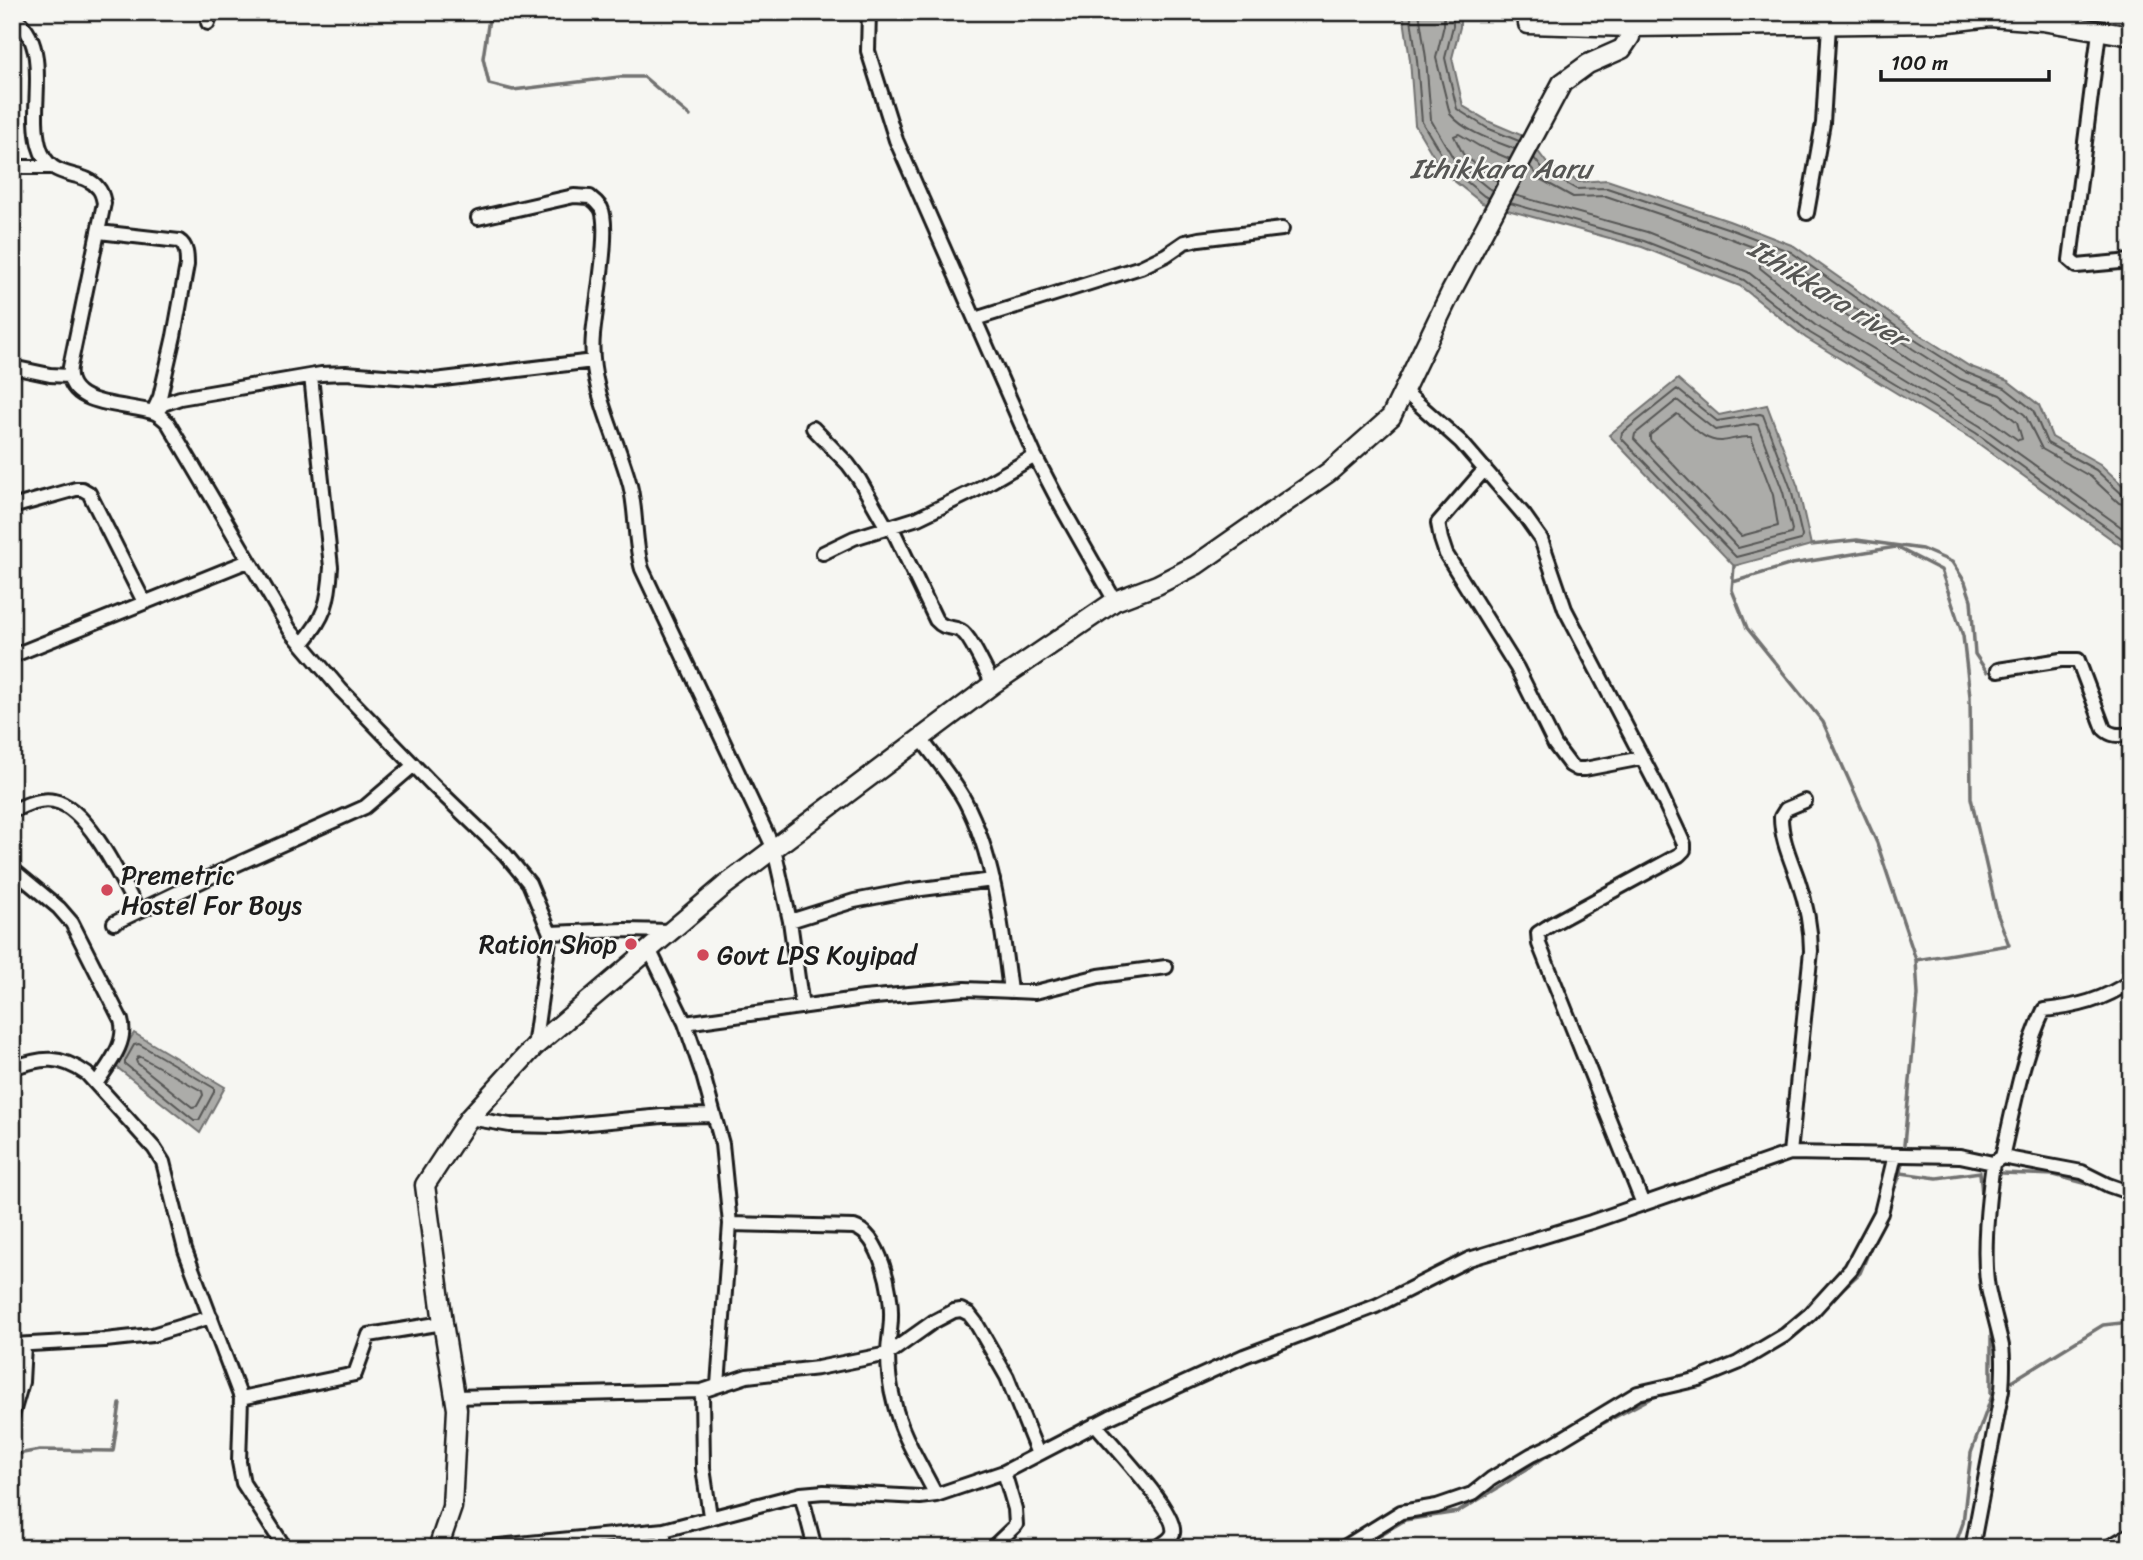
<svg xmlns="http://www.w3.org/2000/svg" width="2143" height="1560" font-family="Sriracha,sans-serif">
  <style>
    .water { fill: #acaca9; stroke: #727271; stroke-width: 2 }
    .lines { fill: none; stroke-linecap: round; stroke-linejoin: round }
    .shore { stroke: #565654; stroke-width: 2 }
    .stream { stroke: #727271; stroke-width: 3.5 }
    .street-casing { stroke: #1c1c1c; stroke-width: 18 }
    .secondary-casing { stroke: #1c1c1c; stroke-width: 23 }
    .street { stroke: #f6f6f2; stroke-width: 12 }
    .secondary { stroke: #f6f6f2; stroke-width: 18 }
    .poi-dot { fill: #d1495b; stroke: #f6f6f2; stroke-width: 2.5 }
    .labels { text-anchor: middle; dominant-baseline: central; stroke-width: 5; stroke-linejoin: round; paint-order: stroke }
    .poi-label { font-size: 26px; fill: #1c1c1c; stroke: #f6f6f2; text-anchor: start }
    .water-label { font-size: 28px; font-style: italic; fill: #565654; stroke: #f6f6f2 }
  </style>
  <rect width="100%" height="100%" fill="#f6f6f2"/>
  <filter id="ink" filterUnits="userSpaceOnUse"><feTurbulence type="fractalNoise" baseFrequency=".0143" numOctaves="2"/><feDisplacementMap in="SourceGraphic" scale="14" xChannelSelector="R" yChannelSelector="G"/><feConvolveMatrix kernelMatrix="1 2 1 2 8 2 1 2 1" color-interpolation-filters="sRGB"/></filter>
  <g filter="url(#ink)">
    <path class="water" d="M 1403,12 L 1460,12 L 1460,27 L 1452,58 L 1463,106 L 1490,122 L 1528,138 L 1549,166 L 1579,182 L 1607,180 L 1729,221 L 1794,246 L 1922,336 L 1969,366 L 2008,381 L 2039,405 L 2052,437 L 2100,464 L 2131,493 L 2131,553 L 1972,439 L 1806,338 L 1740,286 L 1642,247 L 1482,203 L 1443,172 L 1415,125 L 1410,60 Z
      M 1678,379 L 1719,415 L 1767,405 L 1798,487 L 1811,545 L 1734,566 L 1609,435 Z
      M 134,1033 L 225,1087 L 200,1133 L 114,1065 Z"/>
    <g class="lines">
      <path class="shore" d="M 1410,12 L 1417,60 L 1422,122 L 1449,167 L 1484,196 L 1489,198
        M 1419,12 L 1426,58 L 1431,120 L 1455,161 L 1488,188 L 1493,190
        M 1444,12 L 1444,25 L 1436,58 L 1450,114 C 1465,132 1494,141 1515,149
        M 1453,12 L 1453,26 L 1445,58 L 1457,109 L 1487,128 L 1519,141
        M 1534,158 L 1544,171 L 1576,189 L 1607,188 L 1727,228 L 1791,252 L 1918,342 L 1965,372 L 2005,388 L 2033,410 L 2047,443 L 2096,470 L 2123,495 L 2131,497
        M 1530,166 L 1540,179 L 1573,197 L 1606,196 L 1724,236 L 1787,260 L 1913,349 L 1960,379 L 2000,395 L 2025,415 L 2042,449 L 2091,477 L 2119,503 L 2131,506
        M 1498,180 L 1493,179 L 1463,154 L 1454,136 L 1459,134 L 1479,146 L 1510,159
        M 1514,195 L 1647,232 L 1748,272 L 1815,325 L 1980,426 L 2131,534
        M 1510,203 L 1644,241 L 1744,280 L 1810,333 L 1976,433 L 2131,545
        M 1764,263 L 1782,270 L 1908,358 L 1955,388 L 1995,404 L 2017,422 L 2022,439 L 2018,440 L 1985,416 L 1821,317 L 1760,268 L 1760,264 Z
        M 1677,389 L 1717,421 L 1760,414 L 1763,415 L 1791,489 L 1802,536 L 1801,540 L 1736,557 L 1621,438 L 1622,433 Z
        M 1677,400 L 1715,430 L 1754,424 L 1758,425 L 1783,492 L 1792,530 L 1791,534 L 1738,548 L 1634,439 L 1635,434 Z
        M 1677,414 C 1691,423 1702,442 1722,441 C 1731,440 1741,436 1751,437 L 1773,495 L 1778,526 L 1741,536 L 1650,440 L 1650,435 Z
        M 139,1044 L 214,1088 L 214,1092 L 199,1120 L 194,1120 L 125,1064 L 125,1061 L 134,1045 Z
        M 139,1056 L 202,1091 L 203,1095 L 197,1106 L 192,1107 L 137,1063 L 136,1060 Z"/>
      <path class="stream" d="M 490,12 L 483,58 L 489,84 L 513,90 L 619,77 L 644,77 L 690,116
        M 1811,545 L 1857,540 L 1922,549 L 1952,562 L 1965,582 L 1971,600 L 1975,654 L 1987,672
        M 1734,566 L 1732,590 L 1747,628 L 1823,722 L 1877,843 L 1916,960 L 1918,995 L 1904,1145
        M 1733,582 L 1792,564 L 1896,547 L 1941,570 L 1963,636 L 1970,696 L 1971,798 L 1997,913 L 2009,945 L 1916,960
        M 1901,1173 L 1937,1178 L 1980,1172 L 1983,1205
        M 2002,1173 L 2054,1175 L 2099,1187
        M 1890,1199 L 1901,1173 L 1902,1165
        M 1828,1302 L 1860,1273 L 1874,1239
        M 1776,1348 L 1790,1339
        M 2012,1381 L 2103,1325 L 2131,1322
        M 1991,1394 L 1991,1329
        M 1566,1443 L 1651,1398 L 1672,1391
        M 12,1455 L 40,1450 L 113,1451 L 120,1404
        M 1358,1548 L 1405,1520 L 1458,1512 L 1501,1486 L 1557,1449
        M 1866,1548 L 1897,1544 L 1938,1548
        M 1954,1548 L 1963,1523 L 1971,1453 L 1993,1393"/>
      <defs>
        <path id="street" d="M 869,12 L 868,51 L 896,140 L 1035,456 L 1061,506 L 1115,601
          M 12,16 C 54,46 28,102 39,145 C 49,183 83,168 98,188 C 102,192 103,198 104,203 L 70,367 C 64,409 131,403 155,413 C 160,415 164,419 168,423 L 290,630 L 341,690 L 432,784 L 505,854 L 529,883 L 550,933 L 534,1047
          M 208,23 L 208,12
          M 2099,32 L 2070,260 L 2077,266 L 2131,261
          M 12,167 L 52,167
          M 1807,213 L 1823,123 L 1829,25
          M 478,218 L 574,196 L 590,197 C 594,200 598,204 601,208 C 611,227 595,310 593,335 C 588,387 617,436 630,485 C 637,513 634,542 642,569 L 774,849 L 790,921 L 802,1007
          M 99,232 L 179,241 C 187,246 187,256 187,265 L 174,336 L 160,397 L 153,412
          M 975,319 L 1141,267 L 1166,255 L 1185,242 L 1199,239 L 1282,229
          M 12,367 L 50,375 L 69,376
          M 1404,391 L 1461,442 L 1524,515 L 1541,539 L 1565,609 L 1657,786 L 1684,844 L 1684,850 L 1679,855 L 1552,924 L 1538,933 L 1539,944 L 1643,1204
          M 156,413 L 163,404 L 180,398 L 321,374 L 346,373 L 435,380 L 593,361
          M 813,428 L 848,464 L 859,479 L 887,528
          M 1485,469 L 1438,523 L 1441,539 L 1446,554 L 1517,668 L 1555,745 L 1570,765 L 1577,769 L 1585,769 L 1642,758
          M 12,507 L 76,489 L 82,489 L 89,493 L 144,602
          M 891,526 L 936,620 C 946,631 951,625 961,631 C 970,635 987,674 993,684
          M 823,553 L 854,538 L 918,518 L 976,490 L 1035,456
          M 302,644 C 325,617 329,602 331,567 L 311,376
          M 12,656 L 248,561
          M 1998,670 L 2061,660 L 2078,660 L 2104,729 C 2112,737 2120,735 2131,734
          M 921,739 C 936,759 953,779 965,801 C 995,858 1002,929 1010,991
          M 12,811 C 25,805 40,798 54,801 C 88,807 122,881 138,911
          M 12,869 L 59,908 L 72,923 L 121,1020 C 128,1043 108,1065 96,1084
          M 790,921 L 854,901 L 906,891 L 993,880
          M 114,923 L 233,866 L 365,807 L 414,765
          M 550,933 L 624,930 L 671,931
          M 649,949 L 685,1023 L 703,1075 L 722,1144 L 730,1224 L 718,1385
          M 685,1023 L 864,998 L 965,989 L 1035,992 L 1099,976 L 1166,967
          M 12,1068 C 42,1057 60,1055 87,1074 L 154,1148 L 163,1162 L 185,1250 L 241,1398 L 239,1462 L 243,1483 L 285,1548
          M 469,1118 L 510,1125 L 558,1126 L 662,1116 L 713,1115
          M 1790,1153 L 1811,951 C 1811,927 1806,903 1798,880 C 1791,860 1781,839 1781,817 L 1786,809 L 1805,801
          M 2002,1157 L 2082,1172 L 2108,1185 L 2131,1193
          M 730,1224 L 854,1227 C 881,1235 892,1292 891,1317 C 891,1329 888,1342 888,1354 C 888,1369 890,1387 894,1402 C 901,1435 921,1465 936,1495
          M 12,1345 L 105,1340 L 152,1335 L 211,1317
          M 702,1391 L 703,1468 L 710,1516
          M 454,1397 L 702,1391 L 747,1376 L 818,1368 L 888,1354 L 933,1322 L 954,1311 L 961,1310 L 969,1314 L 976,1323 L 1007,1377 L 1038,1454
          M 241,1398 L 355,1374 L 369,1335 L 443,1323
          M 12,1416 L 22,1382 L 24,1345
          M 1095,1424 C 1110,1442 1178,1512 1173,1533 C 1171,1540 1162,1544 1157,1548
          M 801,1494 L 815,1548
          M 664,1530 L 664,1548
          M 478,1548 L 664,1530 L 801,1494 L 824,1492 L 920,1497 L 936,1495 L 1004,1472 L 1110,1417 L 1244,1356 L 1376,1306 L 1469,1259 L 1591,1222 L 1790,1153 L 1960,1156 L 1993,1163 L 2002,1157 C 2014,1107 2022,1056 2044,1010 C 2076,1007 2104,1000 2131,981
          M 992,1548 L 1016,1525 L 1015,1509 L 1004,1472
          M 1343,1548 L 1401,1512 L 1437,1506 L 1472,1494 L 1491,1479 L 1531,1455 L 1552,1445 L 1638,1393 L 1699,1379 L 1738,1363 L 1785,1335 L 1810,1314 L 1851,1269 L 1881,1213 L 1895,1155
          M 1972,1548 L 2002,1390 C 2003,1376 2004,1361 2002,1346 C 1998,1327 1992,1308 1988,1288 C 1982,1251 1988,1200 1993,1163
          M 2107,1548 L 2131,1534"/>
        <path id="secondary" d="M 1631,27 L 1941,23 L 1990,17 L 2042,21 L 2131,36
          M 438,1548 L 452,1507 L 457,1409 L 443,1323 L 425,1185 L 469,1118 L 534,1047 L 724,886 L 993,684 L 1115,601 L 1157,585 L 1196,565 L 1329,472 L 1391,417 L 1451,292 L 1562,83 L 1588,64 L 1622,49 L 1630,37 L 1631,27 L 1528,24 L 1527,12"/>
      </defs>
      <use href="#street" class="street-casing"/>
      <use href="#secondary" class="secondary-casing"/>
      <use href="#street" class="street"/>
      <use href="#secondary" class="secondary"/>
    </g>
  </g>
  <g class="poi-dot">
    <circle cx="107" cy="890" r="7"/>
    <circle cx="631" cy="944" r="7"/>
    <circle cx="703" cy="955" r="7"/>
  </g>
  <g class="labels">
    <g class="poi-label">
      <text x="121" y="875">Premetric<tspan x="121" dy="30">Hostel For Boys</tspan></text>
      <text x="617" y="944" text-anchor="end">Ration Shop</text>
      <text x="717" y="955">Govt LPS Koyipad</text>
    </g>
    <g class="water-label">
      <text x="1501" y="168">Ithikkara Aaru</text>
      <text transform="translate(1828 293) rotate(32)">Ithikkara river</text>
    </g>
  </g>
  <rect width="2143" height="1560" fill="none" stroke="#f6f6f2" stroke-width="42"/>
  <rect x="21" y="21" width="2101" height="1518" fill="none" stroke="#1c1c1c" stroke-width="2.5" filter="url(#ink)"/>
  <path d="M1881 70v10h168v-10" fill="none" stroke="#1c1c1c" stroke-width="3.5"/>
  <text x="1891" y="70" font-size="21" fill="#1c1c1c" stroke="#f6f6f2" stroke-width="5" paint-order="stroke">100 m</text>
</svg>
